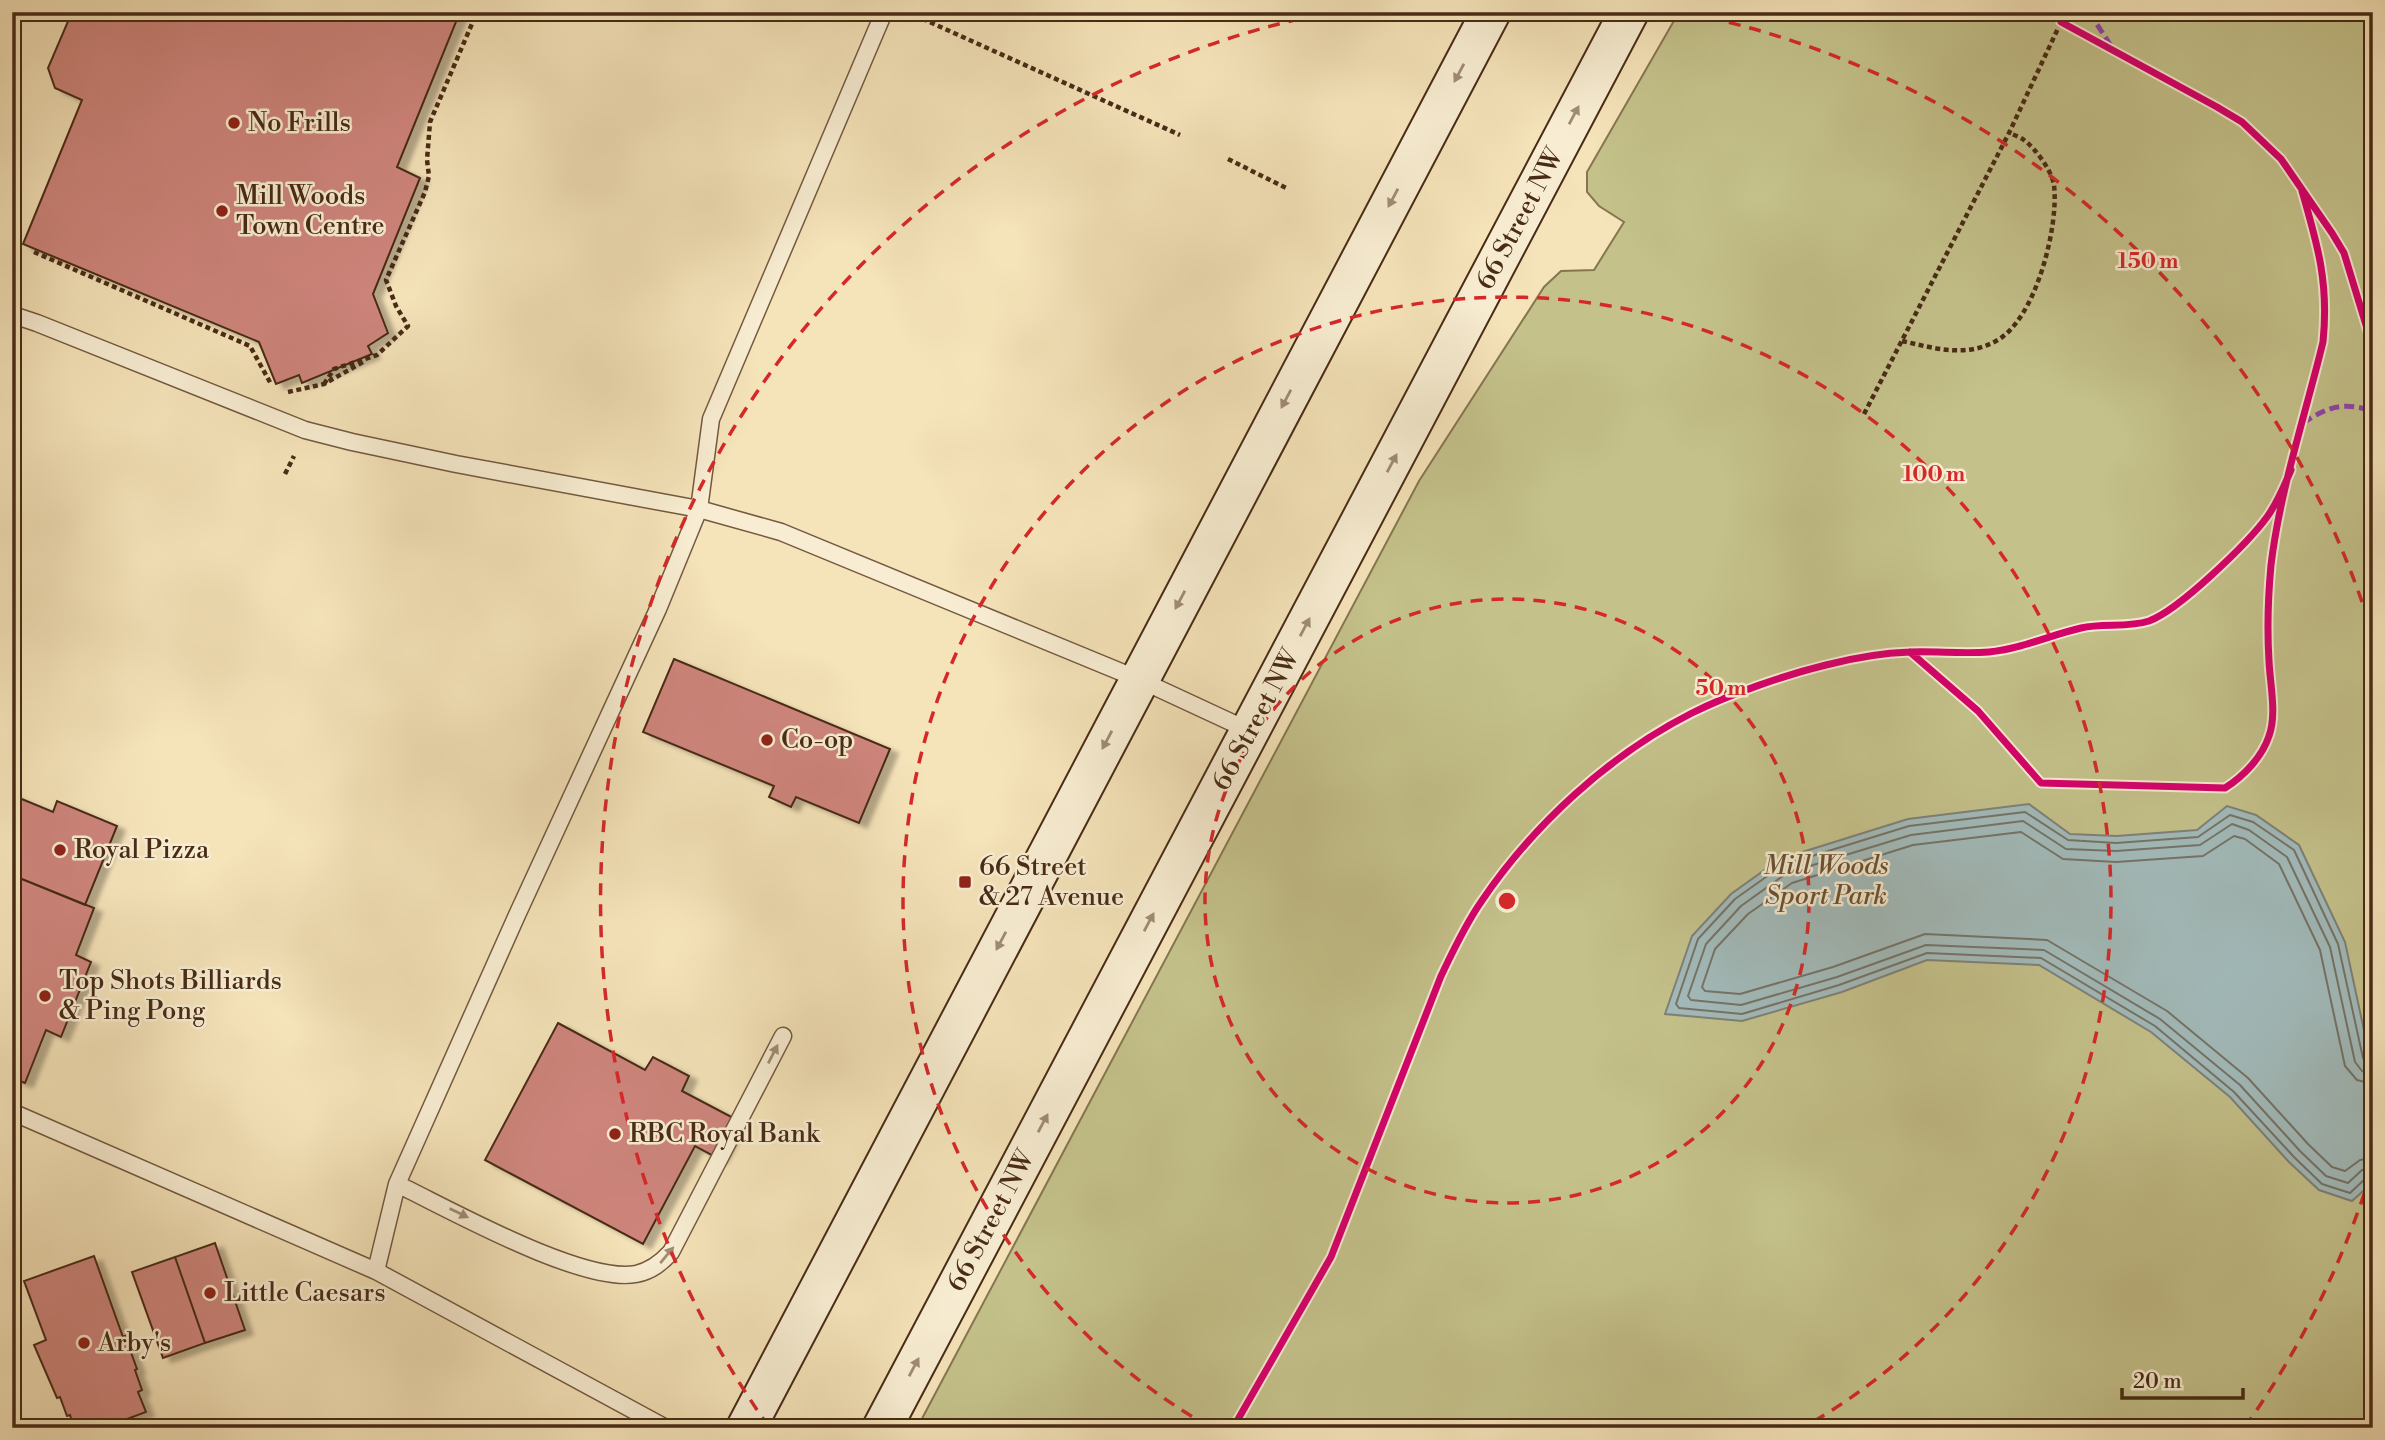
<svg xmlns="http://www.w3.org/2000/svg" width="2385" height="1440" font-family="'Libre Bodoni',serif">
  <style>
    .green { fill: #c4c18a; stroke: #867650; stroke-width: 2 }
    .water { fill: #a2bbbb; stroke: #7e8179; stroke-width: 2 }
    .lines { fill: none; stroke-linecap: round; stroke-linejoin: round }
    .shore { stroke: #757368; stroke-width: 2 }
    .building { fill: #ce857b; stroke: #482b16; stroke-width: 2; filter: url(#shadow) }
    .lane-casing { stroke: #73593f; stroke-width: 19 }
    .secondary-casing { stroke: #482b16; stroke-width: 42 }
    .path { stroke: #482b16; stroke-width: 4.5; stroke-dasharray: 5 3.5; stroke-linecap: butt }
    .lane { stroke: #f8edd2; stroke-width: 16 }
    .secondary { stroke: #f8edd2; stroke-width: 38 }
    .quiet { stroke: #8e44ad; stroke-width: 5; stroke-dasharray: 10 5; stroke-linecap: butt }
    .cycleway-casing { stroke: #f8edd2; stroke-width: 11 }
    .cycleway { stroke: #d6006c; stroke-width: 7 }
    .oneway { fill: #a08c74 }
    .ring { fill: none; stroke: #d62828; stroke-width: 3.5; stroke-dasharray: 12 9 }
    .poi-dot { fill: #8f2418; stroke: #f8edd2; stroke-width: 2.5 }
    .labels { text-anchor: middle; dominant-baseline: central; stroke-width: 5; stroke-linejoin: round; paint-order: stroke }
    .poi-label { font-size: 26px; fill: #482b16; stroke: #f8edd2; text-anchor: start }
    .street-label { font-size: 26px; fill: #482b16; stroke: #f8edd2 }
    .park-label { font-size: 26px; font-style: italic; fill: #675033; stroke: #f8edd2 }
    .centre { fill: #d62828; stroke: #f8edd2; stroke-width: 3.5 }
    .ring-label { font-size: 21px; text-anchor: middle; font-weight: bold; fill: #d62828; stroke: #f8edd2; stroke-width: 5; stroke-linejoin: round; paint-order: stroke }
  </style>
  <defs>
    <filter id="shadow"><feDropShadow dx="8" dy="4.5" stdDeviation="2" flood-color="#0004"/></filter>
  </defs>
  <rect width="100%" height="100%" fill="#f5e3b9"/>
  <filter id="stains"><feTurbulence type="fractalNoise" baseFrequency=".00286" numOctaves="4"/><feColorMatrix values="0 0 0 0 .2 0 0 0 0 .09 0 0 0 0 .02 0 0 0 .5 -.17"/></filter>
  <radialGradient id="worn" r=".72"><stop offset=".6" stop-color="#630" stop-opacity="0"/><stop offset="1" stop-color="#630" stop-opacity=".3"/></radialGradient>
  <path class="green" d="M 1679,12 L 2373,12 L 2373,1428 L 917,1428 L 1419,481 L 1544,287 L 1561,271 L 1594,270 L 1624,222 L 1599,206 L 1587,192 L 1587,172 Z"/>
  <path class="water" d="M 2029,804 L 2070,834 L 2117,836 L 2197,830 L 2227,806 L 2256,815 L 2299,845 L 2345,942 L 2373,1072 L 2373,1182 L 2352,1201 L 2319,1190 L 2289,1162 L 2230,1097 L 2151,1032 L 2039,965 L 1927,960 L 1842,992 L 1742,1021 L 1665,1014 L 1692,936 L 1731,894 L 1780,859 L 1908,819 Z"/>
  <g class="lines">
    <path class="shore" d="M 2373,1065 L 2367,1064 L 2363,1058 L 2338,944 L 2294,850 L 2253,822 L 2230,815 L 2198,837 L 2116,843 L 2068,840 L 2025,812 L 1909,826 L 1783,865 L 1735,899 L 1698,939 L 1676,1004 L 1679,1008 L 1742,1014 L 1839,985 L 1927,953 L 2041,958 L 2155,1026 L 2234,1092 L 2294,1157 L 2322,1184 L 2350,1193 L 2366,1178 L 2373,1177
      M 2373,1073 L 2362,1071 L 2355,1062 L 2330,947 L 2287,857 L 2249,830 L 2232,824 L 2200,845 L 2116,851 L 2066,849 L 2023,821 L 1911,835 L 1787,873 L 1741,906 L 1706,944 L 1688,996 L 1691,1000 L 1741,1005 L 1837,977 L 1926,945 L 2044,950 L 2160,1019 L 2240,1085 L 2300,1151 L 2326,1176 L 2348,1183 L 2362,1170 L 2373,1168
      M 2373,1084 L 2357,1080 L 2345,1066 L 2320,950 L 2279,864 L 2245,839 L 2234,836 L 2203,856 L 2116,862 L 2063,859 L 2021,832 L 1913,845 L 1792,883 L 1748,914 L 1715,949 L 1702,987 L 1705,991 L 1740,994 L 1833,967 L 1925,934 L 2047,940 L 2167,1011 L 2248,1078 L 2308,1144 L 2332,1167 L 2345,1171 L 2360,1160 L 2373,1158"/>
  </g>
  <path class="building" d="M 72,12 L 460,12 L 397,167 L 420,178 L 373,294 L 388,333 L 368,346 L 372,354 L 302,383 L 299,375 L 276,384 L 259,342 L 23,244 L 82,100 L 55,88 L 48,68 Z
    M 674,659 L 890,749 L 859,823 L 796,797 L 791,807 L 769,797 L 774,786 L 643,732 Z
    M 12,795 L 53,812 L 57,801 L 117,826 L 85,905 L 12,875 Z
    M 12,875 L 94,908 L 76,955 L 91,962 L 61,1037 L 46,1030 L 25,1083 L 12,1078 Z
    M 558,1023 L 645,1070 L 653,1057 L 689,1076 L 682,1091 L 739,1121 L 719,1159 L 695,1146 L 643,1244 L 485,1160 Z
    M 215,1243 L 245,1330 L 205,1343 L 175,1257 Z
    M 94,1256 L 123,1337 L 125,1336 L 137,1369 L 135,1370 L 142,1390 L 138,1392 L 146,1412 L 103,1428 L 74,1428 L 70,1415 L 67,1416 L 60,1397 L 57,1398 L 34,1345 L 46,1340 L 24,1281 Z
    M 175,1257 L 205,1343 L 163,1358 L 132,1272 Z"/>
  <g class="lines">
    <defs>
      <path id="lane" d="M 12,318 L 19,317 L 37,323 L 305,430 L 352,442 L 456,464 L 699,509 L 781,532 L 1138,679 L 1250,731
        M 12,1112 L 376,1271 L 666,1428
        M 397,1184 C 449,1209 582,1284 636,1274 C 651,1271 661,1263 671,1252 L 783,1036
        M 376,1271 L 397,1184 L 517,915 L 658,609 L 699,509 L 711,419 L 884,12"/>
      <path id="secondary" d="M 746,1428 L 1491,12
        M 882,1428 L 1629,12"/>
    </defs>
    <use href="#lane" class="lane-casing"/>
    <use href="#secondary" class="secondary-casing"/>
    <path class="path" d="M 917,12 L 923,19 L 1180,135
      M 1228,159 L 1288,189
      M 34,252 L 250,346 L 271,384
      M 1902,341 C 1934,348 1965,358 1996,341 C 2036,320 2059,226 2054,185 C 2052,171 2035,148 2024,140 C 2020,137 2014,135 2009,133
      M 324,384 L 334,369 L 377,355 L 408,326 L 396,306 L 386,280 L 425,192 L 429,176 L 427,160 L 430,122 L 477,12
      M 288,392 L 324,384 L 363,362
      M 1864,414 L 2009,133 L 2061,22
      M 285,474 L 294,456"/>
    <use href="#lane" class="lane"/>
    <use href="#secondary" class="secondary"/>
    <path class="quiet" d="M 2089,12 L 2111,46
      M 2303,423 C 2329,406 2343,402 2373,411"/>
    <defs>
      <path id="cycleway" d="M 2061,22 L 2217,107 L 2242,122 L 2281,159 L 2332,233 L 2344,253 L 2373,348
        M 1910,652 L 1978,711 L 2041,783 L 2225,788 C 2244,776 2262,757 2269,736 C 2277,714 2270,684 2269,661 C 2267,629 2268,597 2271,565 C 2280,490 2305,416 2323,342 C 2329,284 2318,246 2302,191
        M 1233,1428 L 1331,1257 L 1441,976 C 1453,951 1465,925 1481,902 C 1533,825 1609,755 1692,713 C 1730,694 1785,675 1826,665 C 1853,658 1882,653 1910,652 C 1936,651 1962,654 1989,652 C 2021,649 2050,635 2081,628 C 2103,623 2128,628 2149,621 C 2179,610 2248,543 2267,517 C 2278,502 2284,486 2291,470"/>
    </defs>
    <use href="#cycleway" class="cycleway-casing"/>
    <use href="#cycleway" class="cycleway"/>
  </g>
  <defs><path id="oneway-solid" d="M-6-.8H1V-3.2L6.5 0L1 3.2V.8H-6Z" transform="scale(1.75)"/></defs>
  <g class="oneway">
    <use href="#oneway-solid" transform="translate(1459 73) rotate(118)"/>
    <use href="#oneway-solid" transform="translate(1574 115) rotate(-62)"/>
    <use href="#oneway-solid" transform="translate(1393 198) rotate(118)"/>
    <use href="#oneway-solid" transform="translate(1286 399) rotate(118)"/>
    <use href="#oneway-solid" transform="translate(1392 463) rotate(-62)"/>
    <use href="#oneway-solid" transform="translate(1180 600) rotate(118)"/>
    <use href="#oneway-solid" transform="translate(1305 627) rotate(-62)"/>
    <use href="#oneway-solid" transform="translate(1107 740) rotate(118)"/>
    <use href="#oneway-solid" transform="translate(1149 922) rotate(-62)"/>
    <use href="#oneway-solid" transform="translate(1001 941) rotate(118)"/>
    <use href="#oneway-solid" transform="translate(773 1054) rotate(-63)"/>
    <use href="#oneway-solid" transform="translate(1043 1123) rotate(-62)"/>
    <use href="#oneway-solid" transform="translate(459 1213) rotate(26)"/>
    <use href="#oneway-solid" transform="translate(667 1255) rotate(-50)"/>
    <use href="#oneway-solid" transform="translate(914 1367) rotate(-62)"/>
  </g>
  <g class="ring">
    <circle cx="1507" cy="901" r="302"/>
    <path d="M1210 1427A604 604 0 1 1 1804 1427"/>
    <path d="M2371 1173A906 906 0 0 1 2245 1427M769 1427A906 906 0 0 1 1326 13M1688 13A906 906 0 0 1 2371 629"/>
  </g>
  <g class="poi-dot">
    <circle cx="234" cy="123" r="7"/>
    <circle cx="222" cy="211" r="7"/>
    <circle cx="767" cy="740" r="7"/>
    <circle cx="60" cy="850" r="7"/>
    <rect x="958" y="875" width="14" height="14" rx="3.5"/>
    <circle cx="45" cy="996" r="7"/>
    <circle cx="615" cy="1134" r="7"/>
    <circle cx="210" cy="1293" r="7"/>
    <circle cx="84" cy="1343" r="7"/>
  </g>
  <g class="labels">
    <g class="poi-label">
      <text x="248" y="123">No Frills</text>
      <text x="236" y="196">Mill Woods<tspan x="236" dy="30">Town Centre</tspan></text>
      <text x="781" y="740">Co-op</text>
      <text x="74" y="850">Royal Pizza</text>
      <text x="979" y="867">66 Street<tspan x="979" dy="30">&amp; 27 Avenue</tspan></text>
      <text x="59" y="981">Top Shots Billiards<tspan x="59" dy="30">&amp; Ping Pong</tspan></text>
      <text x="629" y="1134">RBC Royal Bank</text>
      <text x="224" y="1293">Little Caesars</text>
      <text x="98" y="1343">Arby's</text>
    </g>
    <g class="street-label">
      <text transform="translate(1520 219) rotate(-62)">66 Street NW</text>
      <text transform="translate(1256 720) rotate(-62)">66 Street NW</text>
      <text transform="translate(991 1221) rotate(-62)">66 Street NW</text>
    </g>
    <g class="park-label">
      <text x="1826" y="866">Mill Woods<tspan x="1826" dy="30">Sport Park</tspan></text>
    </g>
  </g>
  <circle cx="1507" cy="901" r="10" class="centre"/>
  <g class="ring-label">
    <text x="2148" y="268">150 m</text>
    <text x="1934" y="481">100 m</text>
    <text x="1721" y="695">50 m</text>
  </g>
  <rect width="2385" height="1440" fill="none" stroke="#f5e3b9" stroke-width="42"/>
  <rect x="14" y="14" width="2357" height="1412" fill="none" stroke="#482b16" stroke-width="3.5"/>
  <rect x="21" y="21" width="2343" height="1398" fill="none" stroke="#482b16" stroke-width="2"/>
  <path d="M2122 1388v10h121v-10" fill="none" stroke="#482b16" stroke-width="3.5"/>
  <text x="2133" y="1388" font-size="21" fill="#482b16" stroke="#f8edd2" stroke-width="5" paint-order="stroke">20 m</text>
  <rect width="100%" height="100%" filter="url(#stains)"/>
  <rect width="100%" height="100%" fill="url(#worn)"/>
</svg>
